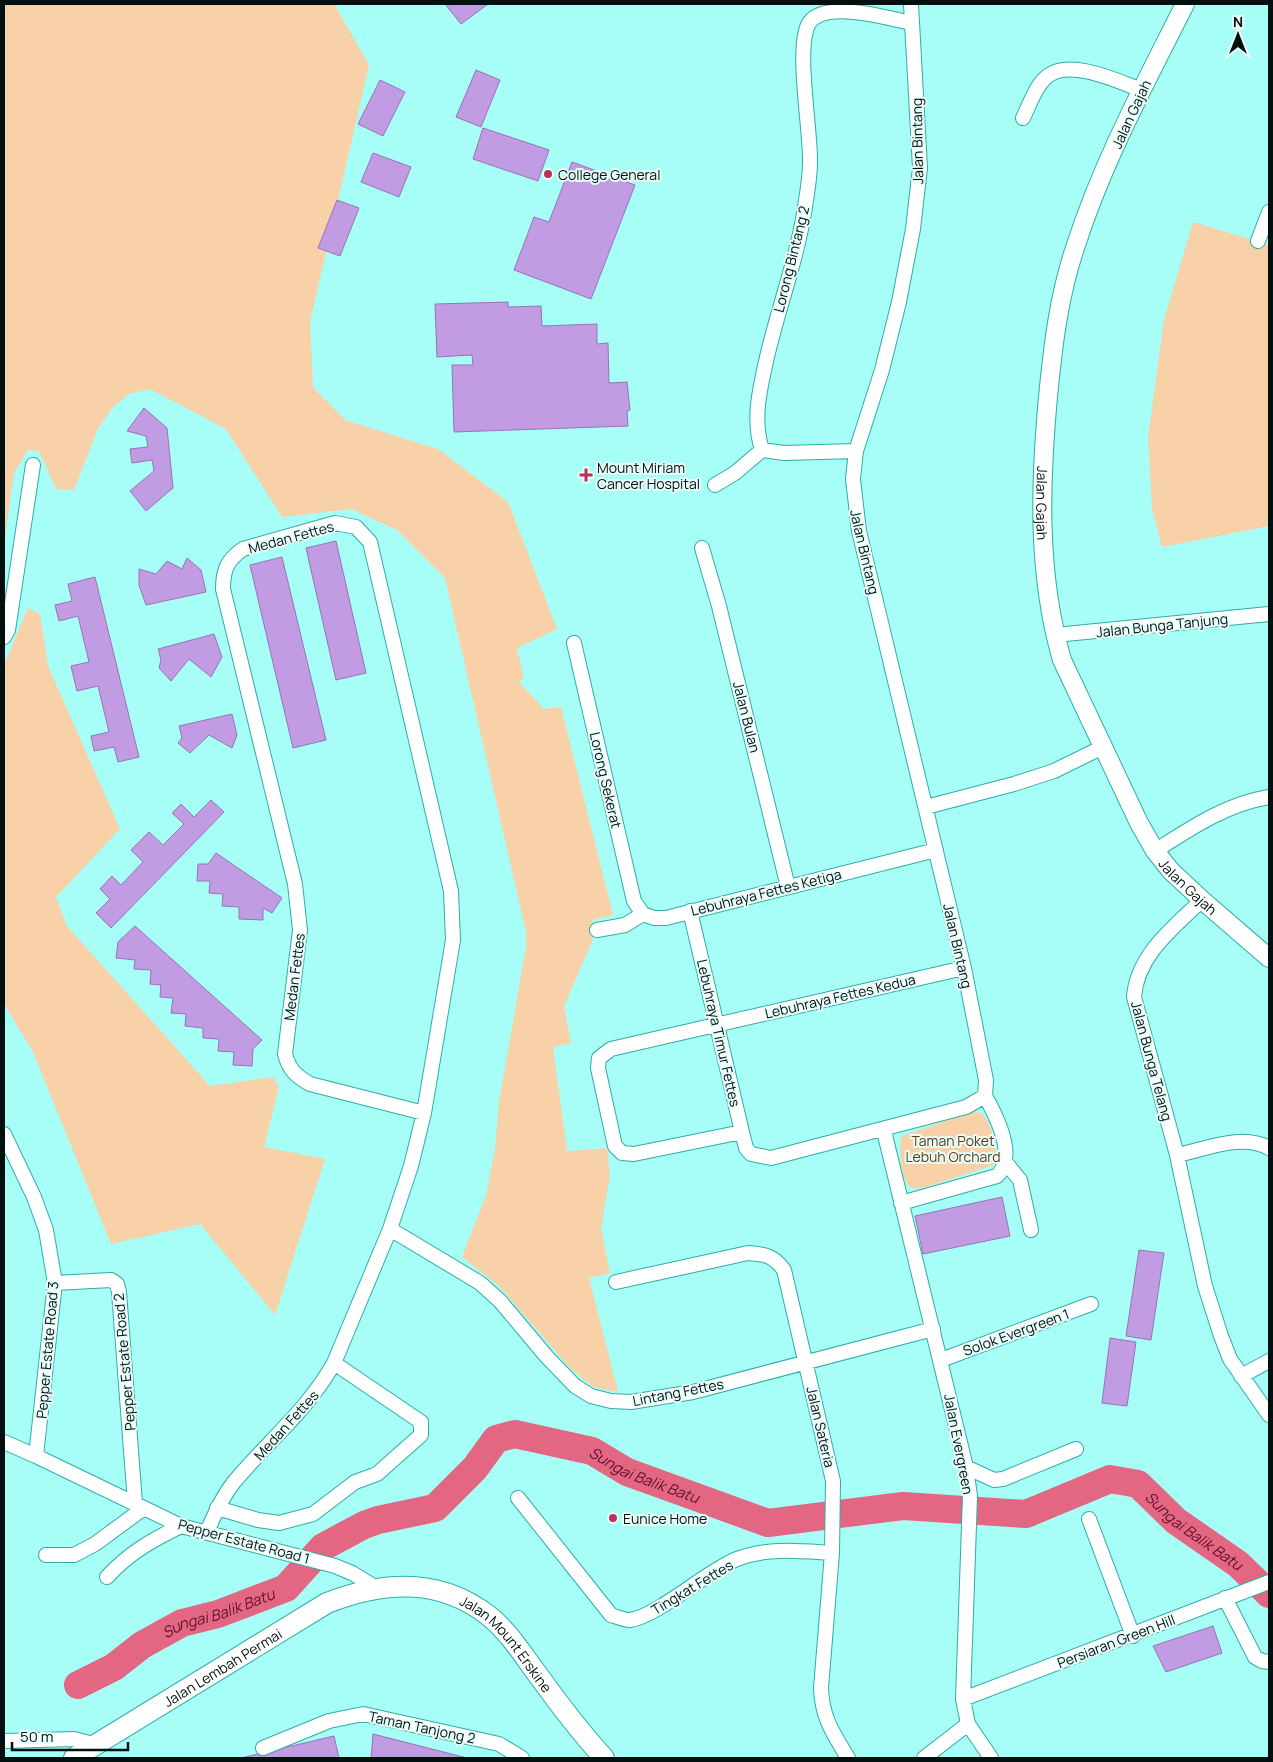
<svg xmlns="http://www.w3.org/2000/svg" width="1273" height="1762" font-family="Manrope,sans-serif">
  <style>
    .green { fill: #f8d1a8 }
    .lines { fill: none; stroke-linecap: round; stroke-linejoin: round }
    .river { stroke: #e36783; stroke-width: 28 }
    .building { fill: #c19ce3; stroke: #9773b7 }
    .minor-casing { stroke: #2fada4; stroke-width: 16 }
    .tertiary-casing { stroke: #2fada4; stroke-width: 20 }
    .secondary-casing { stroke: #2fada4; stroke-width: 22 }
    .minor { stroke: #fff; stroke-width: 14 }
    .tertiary { stroke: #fff; stroke-width: 18 }
    .secondary { stroke: #fff; stroke-width: 20 }
    .poi-dot { fill: #bd2e59; stroke: #e9fdfb; stroke-width: 2 }
    .labels { text-anchor: middle; dominant-baseline: central; stroke-width: 4; stroke-linejoin: round; paint-order: stroke }
    .street-label { font-size: 14px; fill: #00100e; stroke: #e9fdfb }
    .poi-label { font-size: 14px; fill: #00100e; stroke: #e9fdfb; text-anchor: start }
    .park-label { font-size: 14px; fill: #5f3c10; stroke: #e9fdfb }
    .water-label { font-size: 15px; font-style: italic; fill: #61112a; stroke: #e9fdfb }
  </style>
  <rect width="100%" height="100%" fill="#a6fef6"/>
  <path class="green" d="M 4,4 L 334,4 L 369,65 L 310,322 L 313,387 L 345,420 L 438,449 L 508,502 L 557,629 L 517,648 L 524,679 L 518,681 L 544,709 L 561,707 L 613,915 L 592,920 L 594,937 L 564,1006 L 571,1043 L 553,1047 L 567,1151 L 607,1148 L 610,1175 L 601,1228 L 610,1273 L 589,1278 L 618,1392 L 593,1387 L 570,1368 L 499,1286 L 462,1257 L 486,1195 L 495,1149 L 499,1102 L 526,947 L 526,932 L 445,578 L 397,530 L 351,509 L 282,517 L 226,429 L 150,389 L 129,394 L 111,409 L 97,431 L 74,490 L 56,489 L 39,451 L 28,450 L 14,473 L 4,545 Z
    M 1193,222 L 1269,245 L 1269,526 L 1162,547 L 1152,509 L 1148,437 L 1164,320 Z
    M 28,608 L 40,614 L 48,666 L 120,829 L 56,897 L 67,926 L 210,1086 L 273,1077 L 279,1087 L 264,1147 L 325,1159 L 275,1315 L 200,1224 L 111,1244 L 33,1052 L 4,1004 L 4,665 Z
    M 971,1112 C 976,1112 980,1112 983,1115 C 991,1121 1000,1158 994,1165 L 926,1187 C 921,1188 915,1190 910,1187 C 901,1181 898,1145 902,1136 Z"/>
  <g class="lines">
    <path class="river" id="s1" d="M 78,1685 L 114,1667 L 142,1645 L 182,1623 L 218,1614 L 286,1588 L 323,1547 L 364,1525 L 378,1520 L 435,1508 L 475,1468 L 496,1439 L 515,1434 L 592,1451 L 627,1472 L 768,1523 L 903,1506 L 1026,1514 L 1110,1479 L 1138,1484 L 1176,1521 L 1238,1564 L 1269,1594"/>
  </g>
  <path class="building" d="M 445,4 L 488,4 L 461,24 Z
    M 476,70 L 500,80 L 481,127 L 456,117 Z
    M 380,80 L 405,92 L 383,136 L 358,124 Z
    M 483,128 L 549,150 L 538,181 L 473,159 Z
    M 373,153 L 411,167 L 399,197 L 361,182 Z
    M 572,162 L 635,185 L 591,299 L 514,270 L 534,217 L 549,222 Z
    M 337,200 L 359,208 L 340,256 L 318,248 Z
    M 508,302 L 508,307 L 541,306 L 542,326 L 597,324 L 597,344 L 608,343 L 609,383 L 627,382 L 630,410 L 627,411 L 628,426 L 454,432 L 452,365 L 473,365 L 472,355 L 437,357 L 435,304 Z
    M 144,408 L 167,428 L 173,488 L 146,511 L 130,491 L 154,471 L 152,460 L 132,463 L 130,449 L 148,447 L 146,436 L 127,431 Z
    M 336,541 L 366,673 L 336,680 L 306,548 Z
    M 282,557 L 326,740 L 293,748 L 250,565 Z
    M 187,558 L 201,570 L 206,592 L 146,605 L 139,585 L 139,569 L 156,574 L 167,561 L 182,569 Z
    M 95,577 L 139,757 L 118,762 L 114,747 L 94,751 L 91,736 L 109,732 L 98,686 L 77,691 L 71,666 L 89,662 L 78,616 L 59,621 L 55,605 L 72,601 L 68,584 Z
    M 214,634 L 222,657 L 211,677 L 189,659 L 171,681 L 159,668 L 161,660 L 158,649 Z
    M 232,714 L 237,735 L 232,748 L 209,735 L 190,753 L 178,743 L 182,738 L 179,726 Z
    M 211,800 L 224,812 L 111,928 L 96,913 L 110,899 L 100,889 L 112,876 L 121,885 L 143,862 L 131,850 L 149,832 L 163,845 L 184,824 L 172,813 L 181,804 L 194,817 Z
    M 216,853 L 282,898 L 272,913 L 263,908 L 263,920 L 239,919 L 239,907 L 222,906 L 223,894 L 209,893 L 210,881 L 197,881 L 198,864 L 208,864 Z
    M 135,926 L 262,1040 L 253,1049 L 252,1066 L 233,1065 L 234,1052 L 218,1051 L 219,1039 L 203,1038 L 203,1028 L 185,1026 L 186,1014 L 171,1013 L 173,998 L 160,997 L 161,985 L 150,984 L 151,970 L 134,969 L 135,960 L 116,958 L 118,942 Z
    M 1002,1197 L 1010,1236 L 923,1254 L 915,1216 Z
    M 1139,1250 L 1164,1253 L 1151,1340 L 1126,1336 Z
    M 1110,1338 L 1136,1342 L 1127,1406 L 1102,1403 Z
    M 1213,1626 L 1222,1653 L 1166,1672 L 1153,1646 Z
    M 373,1734 L 467,1758 L 371,1758 Z
    M 334,1736 L 339,1758 L 245,1758 L 245,1757 Z"/>
  <g class="lines">
    <defs>
      <path id="minor" d="M 911,4 L 920,168 L 913,229 L 899,302 L 882,370 L 856,451 L 853,479 L 859,531 L 964,968 L 986,1080 L 985,1096
        M 1023,118 C 1030,104 1036,84 1049,75 C 1072,59 1119,82 1142,90
        M 1258,241 L 1269,212
        M 762,450 C 752,418 760,389 767,357 C 779,305 799,254 806,200 C 808,188 810,175 810,162 C 811,131 795,47 809,23 C 825,0 885,17 911,23
        M 715,485 L 735,473 L 762,450 L 784,453 L 856,451
        M 702,548 L 719,606 L 788,887
        M 1055,635 L 1269,614
        M 4,637 L 8,630 L 33,465
        M 574,643 L 634,901 L 643,914
        M 926,807 L 1014,784 L 1054,771 L 1103,747
        M 1155,851 C 1191,828 1226,804 1269,797
        M 1202,900 C 1173,928 1137,955 1134,997 L 1177,1155 L 1205,1286 L 1221,1336 L 1230,1359 L 1269,1415
        M 690,911 L 742,1132 L 746,1148 L 751,1154 L 771,1158 L 966,1107 L 985,1096
        M 597,930 L 625,925 L 643,914 L 654,918 L 666,918 L 936,850
        M 884,1131 L 966,1467 L 970,1496 L 963,1699 L 968,1724 L 991,1758
        M 742,1132 L 634,1154 L 622,1153 L 615,1146 L 598,1068 L 599,1058 L 611,1049 L 964,968
        M 4,1134 L 34,1197 L 46,1230 L 55,1283 L 36,1456
        M 1177,1155 C 1207,1149 1241,1133 1269,1148
        M 1006,1163 L 1020,1180 L 1031,1230
        M 901,1203 L 997,1176 C 1017,1157 997,1117 985,1096
        M 390,1229 L 480,1283 L 500,1301 L 547,1357 L 575,1386 L 591,1396 L 611,1401 L 631,1402 L 693,1392 L 933,1329
        M 616,1282 L 748,1253 C 765,1254 774,1256 784,1270 L 833,1481 L 832,1553 L 821,1688 C 822,1718 833,1733 848,1758
        M 55,1283 L 111,1280 L 117,1284 L 119,1292 L 135,1503
        M 941,1360 L 1091,1304
        M 1241,1376 L 1269,1361
        M 4,1442 L 36,1456 L 181,1526 L 335,1566 L 352,1573 L 375,1587
        M 966,1467 L 994,1480 L 1003,1479 L 1076,1449
        M 518,1498 L 611,1615 C 617,1617 624,1620 630,1620 C 658,1616 705,1572 737,1559 C 768,1547 800,1551 832,1553
        M 217,1508 L 258,1520 L 279,1523 L 313,1514 L 355,1482 L 377,1474 L 421,1435 L 421,1422 L 334,1363
        M 1089,1519 L 1133,1636
        M 207,1532 C 214,1515 222,1497 234,1482 C 269,1440 307,1411 334,1363 L 390,1229 L 411,1166 L 424,1113 L 453,940 L 451,891 L 370,542 L 356,527 L 335,523 L 243,549 C 227,560 223,570 223,589 L 295,884 L 300,930 L 285,1054 C 289,1070 296,1076 310,1084 L 424,1113
        M 46,1555 L 74,1555 L 95,1544 L 144,1508
        M 107,1577 C 129,1553 152,1540 181,1526
        M 1225,1598 L 1255,1657 L 1262,1661 L 1269,1662
        M 963,1699 L 1269,1582
        M 4,1741 L 74,1739 L 97,1745
        M 263,1748 L 329,1721 L 363,1714 L 499,1744 L 522,1758
        M 924,1758 L 968,1724"/>
      <g id="tertiary">
        <path id="s2" d="M 1185,4 C 1146,82 1103,161 1076,245 C 1059,294 1053,345 1048,397 C 1040,485 1037,574 1062,660 L 1139,823 L 1155,851 L 1171,871 L 1202,900 L 1269,958"/>
      </g>
      <g id="secondary">
        <path id="s3" d="M 74,1758 L 327,1603 C 383,1581 439,1577 489,1616 C 509,1632 523,1655 538,1675 C 559,1704 580,1732 604,1758"/>
      </g>
    </defs>
    <use href="#minor" class="minor-casing"/>
    <use href="#tertiary" class="tertiary-casing"/>
    <use href="#secondary" class="secondary-casing"/>
    <use href="#minor" class="minor"/>
    <use href="#tertiary" class="tertiary"/>
    <use href="#secondary" class="secondary"/>
  </g>
  <g class="poi-dot">
    <circle cx="548" cy="174" r="5"/>
    <path d="M583.5 467.5h5v5h5v5h-5v5h-5v-5h-5v-5h5z"/>
    <circle cx="613" cy="1518" r="5"/>
  </g>
  <g class="labels">
    <g class="street-label">
      <text transform="translate(1131 114) rotate(-65)">Jalan Gajah</text>
      <text transform="translate(917 141) rotate(-91)">Jalan Bintang</text>
      <text transform="translate(791 259) rotate(-76)">Lorong Bintang 2</text>
      <text stroke="none"><textPath href="#s2" startOffset="526">Jalan Gajah</textPath></text>
      <text transform="translate(291 537) rotate(-15)">Medan Fettes</text>
      <text transform="translate(865 552) rotate(77)">Jalan Bintang</text>
      <text transform="translate(1162 625) rotate(-6)">Jalan Bunga Tanjung</text>
      <text transform="translate(747 717) rotate(76)">Jalan Bulan</text>
      <text transform="translate(606 780) rotate(77)">Lorong Sekerat</text>
      <text stroke="none"><textPath href="#s2" startOffset="946">Jalan Gajah</textPath></text>
      <text transform="translate(766 892) rotate(-14)">Lebuhraya Fettes Ketiga</text>
      <text transform="translate(958 946) rotate(77)">Jalan Bintang</text>
      <text transform="translate(294 977) rotate(-83)">Medan Fettes</text>
      <text transform="translate(840 996) rotate(-13)">Lebuhraya Fettes Kedua</text>
      <text transform="translate(719 1033) rotate(77)">Lebuhraya Timur Fettes</text>
      <text transform="translate(1152 1061) rotate(75)">Jalan Bunga Telang</text>
      <text transform="translate(1016 1332) rotate(-20)">Solok Evergreen 1</text>
      <text transform="translate(47 1350) rotate(-85)">Pepper Estate Road 3</text>
      <text transform="translate(124 1362) rotate(-95)">Pepper Estate Road 2</text>
      <text transform="translate(678 1392) rotate(-11)">Lintang Fettes</text>
      <text transform="translate(286 1425) rotate(-48)">Medan Fettes</text>
      <text transform="translate(821 1427) rotate(77)">Jalan Sateria</text>
      <text transform="translate(959 1444) rotate(79)">Jalan Evergreen</text>
      <text transform="translate(244 1541) rotate(15)">Pepper Estate Road 1</text>
      <text transform="translate(692 1587) rotate(-31)">Tingkat Fettes</text>
      <text transform="translate(1116 1641) rotate(-21)">Persiaran Green Hill</text>
      <text stroke="none"><textPath href="#s3" startOffset="499">Jalan Mount Erskine</textPath></text>
      <text stroke="none"><textPath href="#s3" startOffset="174">Jalan Lembah Permai</textPath></text>
      <text transform="translate(422 1727) rotate(12)">Taman Tanjong 2</text>
    </g>
    <g class="poi-label">
      <text x="558" y="174">College General</text>
      <text x="597" y="467">Mount Miriam<tspan x="597" dy="16">Cancer Hospital</tspan></text>
      <text x="623" y="1518">Eunice Home</text>
    </g>
    <g class="park-label">
      <text x="953" y="1140">Taman Poket<tspan x="953" dy="16">Lebuh Orchard</tspan></text>
    </g>
    <g class="water-label">
      <text stroke="none"><textPath href="#s1" startOffset="655">Sungai Balik Batu</textPath></text>
      <text stroke="none"><textPath href="#s1" startOffset="1240">Sungai Balik Batu</textPath></text>
      <text stroke="none"><textPath href="#s1" startOffset="159">Sungai Balik Batu</textPath></text>
    </g>
  </g>
  <rect width="1273" height="1762" fill="none" stroke="#00100e" stroke-width="10"/>
  <g transform="translate(1238 35)" stroke="#e9fdfb" stroke-width="4" paint-order="stroke">
  <path d="M0-4L9 19L0 12L-9 19Z" fill="#00100e"/>
  <text y="-8" font-size="14" font-weight="bold" text-anchor="middle" fill="#00100e">N</text>
  </g>
  <path d="M12 1742v8h116v-8" fill="none" stroke="#00100e" stroke-width="2.5"/>
  <text x="20" y="1742" font-size="15" fill="#00100e" stroke="#e9fdfb" stroke-width="4" paint-order="stroke">50 m</text>
</svg>
